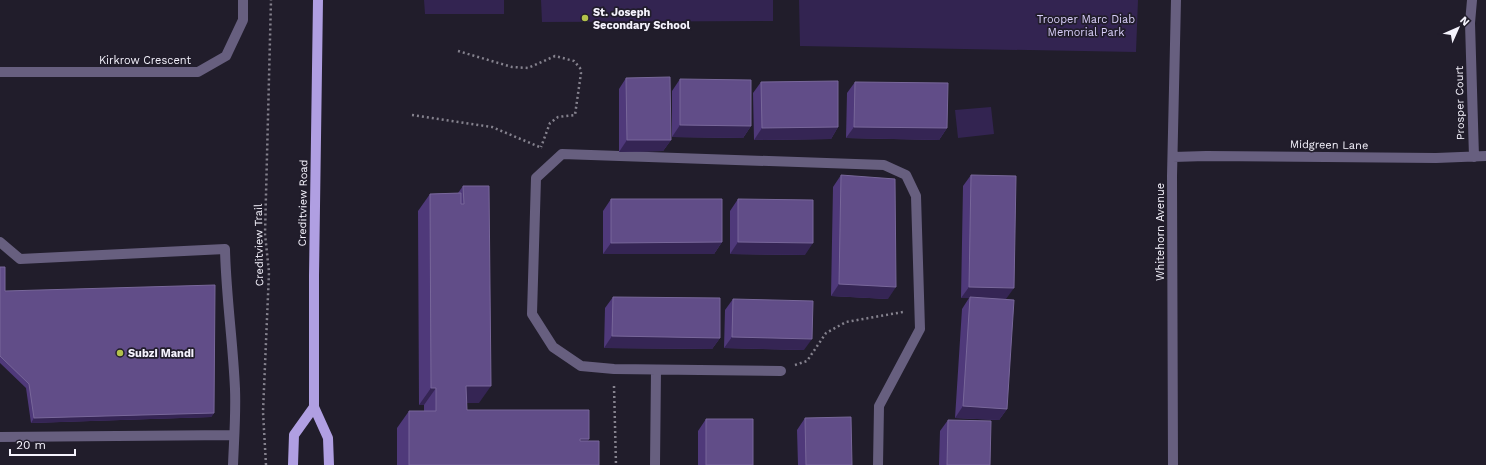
<svg xmlns="http://www.w3.org/2000/svg" width="1486" height="465" font-family="'Work Sans',sans-serif">
  <style>
    .green { fill: #332451 }
    .lines { fill: none; stroke-linecap: round; stroke-linejoin: round }
    .path { stroke: #85828e; stroke-width: 2.5; stroke-dasharray: 2 3; stroke-linecap: butt }
    .minor { stroke: #675f7f; stroke-width: 10 }
    .major { stroke: #b09fe2; stroke-width: 10 }
    .wall { fill: #4f397a }
    .shaded-wall { fill: #352554 }
    .building { fill: #614d88; stroke: #78679a }
    .poi-dot { fill: #b3c24b; stroke: #211d2b; stroke-width: 1.5 }
    .labels { text-anchor: middle; dominant-baseline: central; stroke-width: 3.5; stroke-linejoin: round; paint-order: stroke }
    .poi-label { font-size: 11px; font-weight: bold; fill: #f5f3fd; stroke: #211d2b; text-anchor: start }
    .park-label { font-size: 11px; fill: #d9cff9; stroke: #211d2b }
    .street-label { font-size: 11px; fill: #f5f3fd; stroke: #211d2b }
  </style>
  <rect width="100%" height="100%" fill="#211d2b"/>
  <path class="green" d="M 424,0 L 504,0 L 504,14 L 425,14 Z
    M 541,0 L 773,0 L 773,21 L 542,22 Z
    M 799,0 L 1138,0 L 1136,52 L 800,46 Z
    M 991,107 L 994,134 L 958,138 L 955,110 Z"/>
  <g class="lines">
    <path class="path" d="M 458,51 L 512,67 L 528,68 L 555,56 L 574,61 L 580,68 L 581,73 L 575,115 L 558,117 L 550,123 L 541,147
      M 412,115 L 492,127 L 542,148
      M 795,365 L 807,361 L 826,333 L 846,322 L 903,312
      M 614,386 L 616,465
      M 266,465 L 263,412 L 269,272 L 265,234 L 271,0"/>
    <path class="minor" d="M 1472,0 L 1470,23 L 1474,157
      M 0,72 L 198,72 L 226,56 L 243,20 L 243,0
      M 1173,157 L 1206,156 L 1436,158 L 1486,156
      M 0,242 L 20,259 L 225,249 C 226,296 233,342 235,389 C 236,414 234,440 233,465
      M 781,371 L 614,369 L 581,366 L 553,347 L 532,314 L 536,178 L 562,154 L 884,165 L 906,175 L 916,196 L 920,329 L 879,406 L 878,465
      M 0,437 L 234,435
      M 655,465 L 656,370
      M 1173,465 L 1172,176 L 1176,0"/>
    <path class="major" d="M 318,0 L 314,276 L 314,407 L 328,438 L 329,465
      M 293,465 L 294,435 L 314,407"/>
  </g>
  <path class="wall" d="M 626,78 L 671,140 L 663,151 L 619,152 L 619,89 Z
    M 680,79 L 751,126 L 743,138 L 672,137 L 672,91 Z
    M 761,82 L 838,127 L 831,139 L 754,140 L 753,93 Z
    M 855,82 L 947,128 L 939,140 L 846,138 L 847,93 Z
    M 841,175 L 888,299 L 831,296 L 833,187 Z
    M 971,175 L 1006,299 L 994,299 L 1007,409 L 999,420 L 955,418 L 962,309 L 969,298 L 961,298 L 963,186 Z
    M 463,186 L 479,403 L 467,403 L 467,410 L 589,439 L 587,441 L 599,465 L 397,465 L 397,428 L 409,411 L 424,411 L 424,405 L 419,405 L 418,211 L 430,194 L 458,193 Z
    M 611,199 L 722,242 L 714,254 L 603,254 L 603,211 Z
    M 738,199 L 805,255 L 730,254 L 730,211 Z
    M 0,267 L 5,291 L 214,413 L 211,417 L 31,423 L 26,388 L 0,363 Z
    M 613,297 L 720,338 L 712,349 L 604,348 L 605,308 Z
    M 733,299 L 804,350 L 724,348 L 725,310 Z
    M 805,418 L 852,465 L 798,465 L 797,430 Z
    M 706,419 L 753,465 L 698,465 L 698,431 Z
    M 948,420 L 990,465 L 939,465 L 940,431 Z"/>
  <path class="shaded-wall" d="M 680,125 L 751,126 L 743,138 L 672,137 Z
    M 838,127 L 831,139 L 754,140 L 762,128 Z
    M 854,127 L 947,128 L 939,140 L 846,138 Z
    M 627,140 L 671,140 L 663,151 L 619,152 Z
    M 722,242 L 714,254 L 603,254 L 611,243 Z
    M 738,242 L 813,243 L 805,255 L 730,254 Z
    M 839,284 L 896,287 L 888,299 L 831,296 Z
    M 969,287 L 1014,288 L 1006,299 L 961,298 Z
    M 612,336 L 720,338 L 712,349 L 604,348 Z
    M 732,337 L 812,339 L 804,350 L 724,348 Z
    M 466,386 L 491,386 L 479,403 L 455,403 Z
    M 431,388 L 436,388 L 424,405 L 419,405 Z
    M 963,406 L 1007,409 L 999,420 L 955,418 Z
    M 214,413 L 211,417 L 31,423 L 34,418 Z
    M 580,439 L 589,439 L 577,456 Z"/>
  <path class="building" d="M 670,77 L 671,140 L 627,140 L 626,78 Z
    M 680,79 L 751,80 L 751,126 L 680,125 Z
    M 838,81 L 838,127 L 762,128 L 761,82 Z
    M 855,82 L 948,83 L 947,128 L 854,127 Z
    M 841,175 L 895,179 L 896,287 L 839,284 Z
    M 971,175 L 1016,176 L 1014,288 L 969,287 Z
    M 463,186 L 489,186 L 491,386 L 466,386 L 467,410 L 589,410 L 589,439 L 580,439 L 580,441 L 599,441 L 599,465 L 409,465 L 409,411 L 436,411 L 436,388 L 431,388 L 430,194 L 461,193 L 461,204 L 464,204 Z
    M 611,199 L 722,199 L 722,242 L 611,243 Z
    M 738,199 L 813,200 L 813,243 L 738,242 Z
    M 0,267 L 5,267 L 5,291 L 215,285 L 214,413 L 34,418 L 29,384 L 0,356 Z
    M 613,297 L 720,298 L 720,338 L 612,336 Z
    M 970,297 L 1014,300 L 1007,409 L 963,406 Z
    M 733,299 L 813,301 L 812,339 L 732,337 Z
    M 851,417 L 852,465 L 806,465 L 805,418 Z
    M 706,419 L 753,419 L 753,465 L 706,465 Z
    M 948,420 L 991,421 L 990,465 L 947,465 Z"/>
  <g class="poi-dot">
    <circle cx="585" cy="18" r="4"/>
    <circle cx="120" cy="353" r="4"/>
  </g>
  <g class="labels">
    <g class="poi-label">
      <text x="593" y="12">St. Joseph<tspan x="593" dy="13">Secondary School</tspan></text>
      <text x="128" y="353">Subzi Mandi</text>
    </g>
    <g class="park-label">
      <text x="1086" y="19">Trooper Marc Diab<tspan x="1086" dy="13">Memorial Park</tspan></text>
    </g>
    <g class="street-label">
      <text x="145" y="60">Kirkrow Crescent</text>
      <text transform="translate(1460 103) rotate(-91)">Prosper Court</text>
      <text transform="translate(1329 145) rotate(1)">Midgreen Lane</text>
      <text transform="translate(303 203) rotate(-89)">Creditview Road</text>
      <text transform="translate(1160 232) rotate(-90)">Whitehorn Avenue</text>
      <text transform="translate(259 245) rotate(-91)">Creditview Trail</text>
    </g>
  </g>
  <g transform="translate(1458 28) rotate(45)" stroke="#211d2b" stroke-width="3" paint-order="stroke">
  <path d="M0-3L7 15L0 10L-7 15Z" fill="#f5f3fd"/>
  <text y="-6" font-size="11" font-weight="bold" text-anchor="middle" fill="#f5f3fd">N</text>
  </g>
  <path d="M10 449v6h65v-6" fill="none" stroke="#f5f3fd" stroke-width="2"/>
  <text x="16" y="449" font-size="12" fill="#f5f3fd" stroke="#211d2b" stroke-width="3" paint-order="stroke">20 m</text>
</svg>
